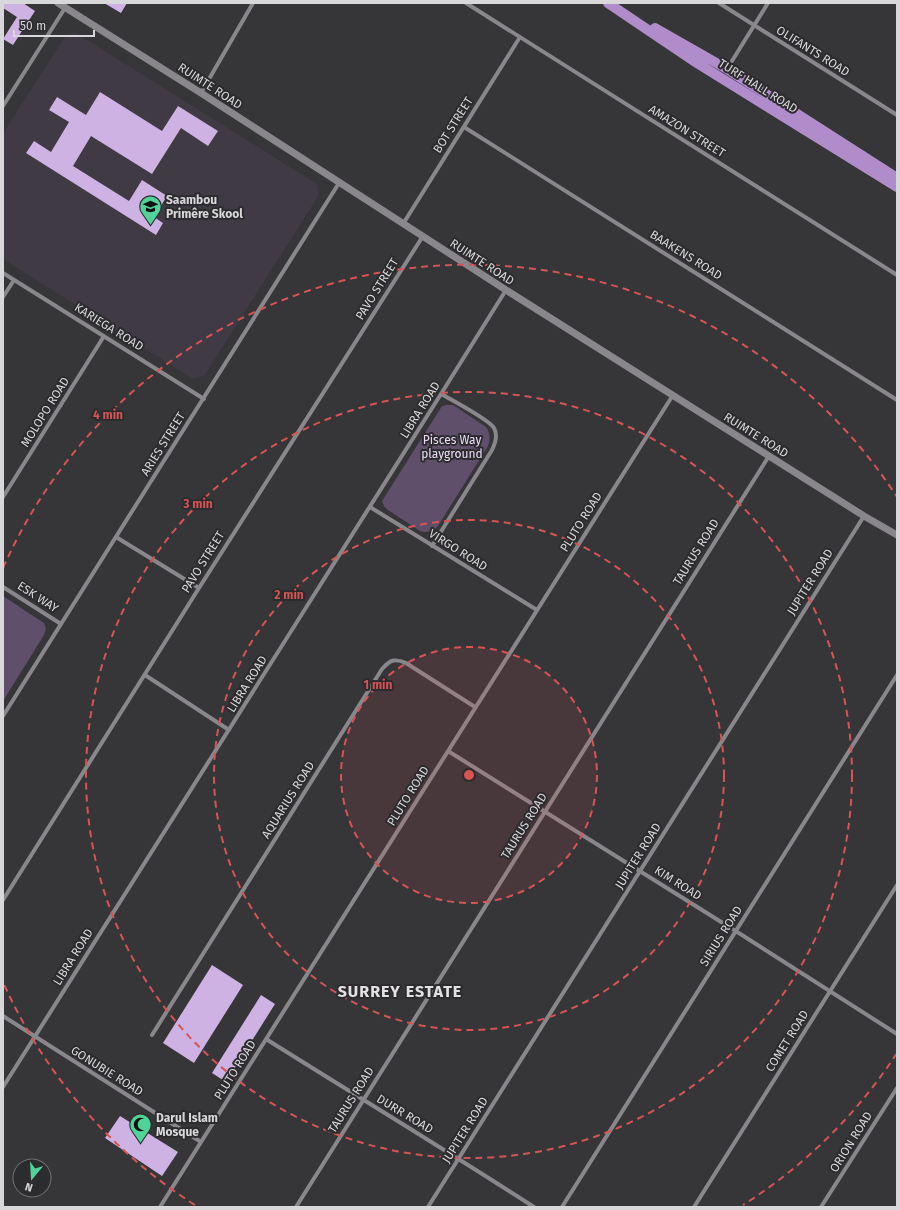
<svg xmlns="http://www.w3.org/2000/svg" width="900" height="1210" font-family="'Fira Sans',sans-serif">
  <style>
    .built { fill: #3f3a43 }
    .green { fill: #5f4f6b }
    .building { fill: #ceb2e3 }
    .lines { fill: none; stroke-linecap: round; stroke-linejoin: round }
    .minor { stroke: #89878b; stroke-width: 4 }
    .tertiary { stroke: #89878b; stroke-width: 7 }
    .primary { stroke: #b18ccb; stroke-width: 10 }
    .ring { fill: none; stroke: #d65454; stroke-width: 2; stroke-dasharray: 7 5 }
    .labels { text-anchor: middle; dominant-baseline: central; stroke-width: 4; stroke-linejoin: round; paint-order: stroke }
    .street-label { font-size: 12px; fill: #d8d7d9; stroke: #2c2b2e }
    .poi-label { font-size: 12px; font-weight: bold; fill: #d8d7d9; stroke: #2c2b2e; text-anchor: start }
    .park-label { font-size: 12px; fill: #ebdbf8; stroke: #2c2b2e }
    .district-label { font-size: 16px; font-weight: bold; letter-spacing: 1px; fill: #e3e1e4; stroke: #2c2b2e }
    .centre { fill: #d65454; stroke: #2c2b2e; stroke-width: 2 }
    .ring-label { font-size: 12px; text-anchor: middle; font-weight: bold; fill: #d65454; stroke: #2c2b2e; stroke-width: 4; stroke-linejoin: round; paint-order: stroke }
  </style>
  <rect width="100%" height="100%" fill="#363538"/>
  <path class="built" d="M 76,33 L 317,184 L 319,195 L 204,376 L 193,379 L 3,259 L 3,133 L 66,35 Z"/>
  <path class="green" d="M 447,405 L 453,405 L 486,427 C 491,434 490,439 488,446 L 438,526 C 433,532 427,533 420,531 L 388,510 L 384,506 L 382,501 L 442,406 Z
    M 3,596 L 44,623 L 46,629 L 44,635 L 3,701 Z"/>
  <path class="building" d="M 3,3 L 23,3 L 35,11 L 13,45 L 3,39 L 17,17 L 3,8 Z
    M 104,3 L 127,3 L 121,13 Z
    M 100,92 L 162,131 L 178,106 L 218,131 L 208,146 L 181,128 L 152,174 L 91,136 L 73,166 L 129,201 L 142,180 L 167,196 L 154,217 L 163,223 L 156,235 L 26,153 L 34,141 L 51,152 L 69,122 L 49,110 L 57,97 L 86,115 Z
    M 212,965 L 243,985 L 194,1063 L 163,1043 Z
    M 261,995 L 275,1004 L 226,1082 L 212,1073 Z
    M 120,1116 L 178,1152 L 162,1176 L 105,1138 Z"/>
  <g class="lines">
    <path class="minor" d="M 466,3 L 897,275
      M 719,3 L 897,115
      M 727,69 L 768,3
      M 201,93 L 253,3
      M 3,106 L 65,8
      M 464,127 L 897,400
      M 403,224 L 520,37
      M 3,273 L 204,399
      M 3,297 L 14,280
      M 3,497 L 104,336
      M 370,507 L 537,610
      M 116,537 L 199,588
      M 432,546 L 492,450 C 495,444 498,435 494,428 C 489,420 452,400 441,394
      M 3,587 L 61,624
      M 145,675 L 229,730
      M 3,716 L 339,183
      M 448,751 L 742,935 L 897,1034
      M 3,900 L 199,588 L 423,236
      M 3,1016 L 201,1142
      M 152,1035 L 382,669 C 390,660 394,658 406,663 L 475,707
      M 266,1039 C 355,1095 446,1150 534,1207
      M 3,1087 L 441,394 L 506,290
      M 160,1207 L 673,395
      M 296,1207 L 769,456
      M 428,1207 L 864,516
      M 562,1207 L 897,675
      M 694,1207 L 897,885
      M 821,1207 L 897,1088"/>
    <path class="tertiary" d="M 58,3 L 201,93 L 506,290 L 769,456 L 864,516 L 897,535"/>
    <path class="primary" d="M 608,3 L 697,63 L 897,187
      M 655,28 L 727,69 L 897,178"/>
  </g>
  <circle cx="469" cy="775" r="128" fill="#d65454" fill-opacity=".12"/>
  <g class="ring">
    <circle cx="469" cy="775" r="128"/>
    <circle cx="469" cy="775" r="255"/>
    <circle cx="469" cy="775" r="383"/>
    <path d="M897 1053A510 510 0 0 1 743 1205M195 1205A510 510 0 0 1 3 982M3 568A510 510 0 0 1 897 497"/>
  </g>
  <defs>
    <symbol id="school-pin" viewBox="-11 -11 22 30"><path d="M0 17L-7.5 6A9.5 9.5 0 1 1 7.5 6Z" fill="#51d397" stroke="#2c2b2e"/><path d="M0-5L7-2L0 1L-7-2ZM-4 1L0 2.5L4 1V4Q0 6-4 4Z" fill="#111"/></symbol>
    <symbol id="mosque-pin" viewBox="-11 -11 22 30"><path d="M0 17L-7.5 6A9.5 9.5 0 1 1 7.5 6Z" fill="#51d397" stroke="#2c2b2e"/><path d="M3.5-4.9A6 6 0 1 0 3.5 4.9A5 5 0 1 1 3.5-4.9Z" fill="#111"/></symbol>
  </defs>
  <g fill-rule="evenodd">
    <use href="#school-pin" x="138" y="194" width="25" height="34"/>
    <use href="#mosque-pin" x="128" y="1112" width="25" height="34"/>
  </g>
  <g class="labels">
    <g class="street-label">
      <text transform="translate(813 51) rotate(32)">OLIFANTS ROAD</text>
      <text transform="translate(210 86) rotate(33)">RUIMTE ROAD</text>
      <text transform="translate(758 86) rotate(32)">TURF HALL ROAD</text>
      <text transform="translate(453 125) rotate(-58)">BOT STREET</text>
      <text transform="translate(687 131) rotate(32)">AMAZON STREET</text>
      <text transform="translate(686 255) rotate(32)">BAAKENS ROAD</text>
      <text transform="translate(482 262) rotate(33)">RUIMTE ROAD</text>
      <text transform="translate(377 289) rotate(-58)">PAVO STREET</text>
      <text transform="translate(109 327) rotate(32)">KARIEGA ROAD</text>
      <text transform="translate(420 410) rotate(-58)">LIBRA ROAD</text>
      <text transform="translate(45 412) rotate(-58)">MOLOPO ROAD</text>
      <text transform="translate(756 435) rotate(32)">RUIMTE ROAD</text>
      <text transform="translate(163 444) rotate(-58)">ARIES STREET</text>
      <text transform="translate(581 522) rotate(-58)">PLUTO ROAD</text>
      <text transform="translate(458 550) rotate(32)">VIRGO ROAD</text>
      <text transform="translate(696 552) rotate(-58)">TAURUS ROAD</text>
      <text transform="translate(203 562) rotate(-58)">PAVO STREET</text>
      <text transform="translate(810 582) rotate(-58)">JUPITER ROAD</text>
      <text transform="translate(38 597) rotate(33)">ESK WAY</text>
      <text transform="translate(247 684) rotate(-58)">LIBRA ROAD</text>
      <text transform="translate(408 796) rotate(-58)">PLUTO ROAD</text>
      <text transform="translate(288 800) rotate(-58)">AQUARIUS ROAD</text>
      <text transform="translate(524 826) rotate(-58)">TAURUS ROAD</text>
      <text transform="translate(638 856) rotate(-58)">JUPITER ROAD</text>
      <text transform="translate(678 883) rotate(32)">KIM ROAD</text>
      <text transform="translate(721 936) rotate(-58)">SIRIUS ROAD</text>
      <text transform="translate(73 957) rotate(-58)">LIBRA ROAD</text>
      <text transform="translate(787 1041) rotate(-58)">COMET ROAD</text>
      <text transform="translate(235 1070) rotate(-58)">PLUTO ROAD</text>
      <text transform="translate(107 1071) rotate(32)">GONUBIE ROAD</text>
      <text transform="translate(351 1100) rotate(-58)">TAURUS ROAD</text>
      <text transform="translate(405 1114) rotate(31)">DURR ROAD</text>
      <text transform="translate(465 1130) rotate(-58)">JUPITER ROAD</text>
      <text transform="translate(851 1142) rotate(-58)">ORION ROAD</text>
    </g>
    <g class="poi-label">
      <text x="166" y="200">Saambou<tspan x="166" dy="14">Primêre Skool</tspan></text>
      <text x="156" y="1118">Darul Islam<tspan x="156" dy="14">Mosque</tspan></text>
    </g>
    <g class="park-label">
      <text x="452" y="440">Pisces Way<tspan x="452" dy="14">playground</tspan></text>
    </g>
    <g class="district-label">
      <text x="400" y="991">SURREY ESTATE</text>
    </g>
  </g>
  <circle cx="469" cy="775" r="6" class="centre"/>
  <g class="ring-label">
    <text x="108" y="419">4 min</text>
    <text x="198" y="508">3 min</text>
    <text x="289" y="599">2 min</text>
    <text x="378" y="689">1 min</text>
  </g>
  <rect width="900" height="1210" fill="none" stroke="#d8d7d9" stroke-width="8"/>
  <g transform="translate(32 1178) rotate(198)"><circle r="19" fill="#2c2b2e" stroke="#717072"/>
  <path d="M0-3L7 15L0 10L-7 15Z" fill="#51d397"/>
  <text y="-6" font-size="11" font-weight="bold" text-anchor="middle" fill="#d8d7d9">N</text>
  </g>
  <path d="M14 30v6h80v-6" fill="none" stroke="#d8d7d9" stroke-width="2"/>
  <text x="20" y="30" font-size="12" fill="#d8d7d9" stroke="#2c2b2e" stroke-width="3" paint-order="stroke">50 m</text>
</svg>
